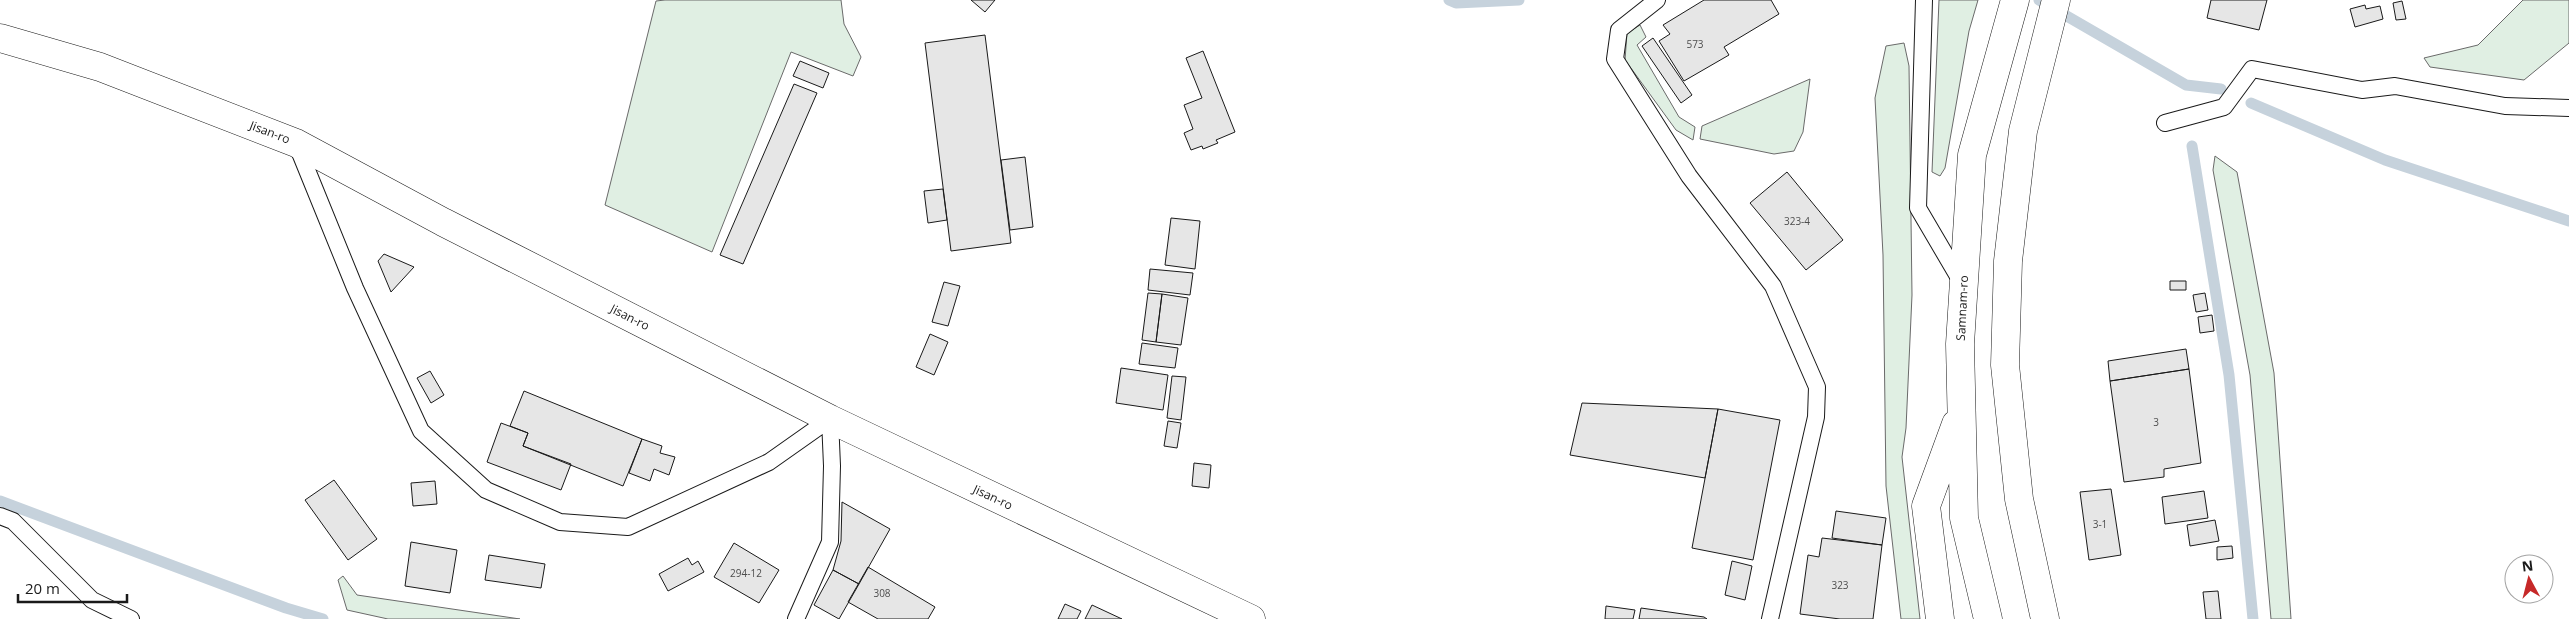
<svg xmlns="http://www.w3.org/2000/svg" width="2569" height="619" font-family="'Open Sans',sans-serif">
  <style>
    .green { fill: #e0efe3; stroke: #6a6a6a }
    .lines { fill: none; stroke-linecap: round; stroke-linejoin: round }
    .stream { stroke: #c6d2dc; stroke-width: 11 }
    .building { fill: #e6e6e6; stroke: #1a1a1a }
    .lane-casing { stroke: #1a1a1a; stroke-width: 18 }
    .secondary-casing { stroke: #1a1a1a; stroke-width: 29 }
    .lane { stroke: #fff; stroke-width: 16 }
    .secondary { stroke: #fff; stroke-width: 28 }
    .labels { text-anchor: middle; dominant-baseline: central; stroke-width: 4; stroke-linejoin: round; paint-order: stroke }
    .number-label { font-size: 10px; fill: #4d4d4d }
    .street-label { font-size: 12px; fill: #1a1a1a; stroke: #fff }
  </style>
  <rect width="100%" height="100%" fill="#fff"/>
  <path class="green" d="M 665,0 L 841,0 L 844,24 L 861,57 L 853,76 L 791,52 L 712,252 L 605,205 L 656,1 Z
    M 1939,0 L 1978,0 L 1969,31 L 1945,168 L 1940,176 L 1932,172 Z
    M 2523,0 L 2569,0 L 2569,43 L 2524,80 L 2430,67 L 2424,58 L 2478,45 Z
    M 1640,25 L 1646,37 L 1637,45 L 1679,117 L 1695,127 L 1693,140 L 1676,130 L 1625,60 L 1627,33 Z
    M 1904,43 L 1909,66 L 1912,295 L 1906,428 L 1902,457 L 1920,619 L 1901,619 L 1886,486 L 1883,255 L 1875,98 L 1886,46 Z
    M 1810,79 L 1803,132 L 1794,151 L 1774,154 L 1700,139 L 1702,126 Z
    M 2215,156 L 2237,172 L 2274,373 L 2291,619 L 2271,619 L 2250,375 L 2213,170 Z
    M 343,576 L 357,595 L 520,619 L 388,619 L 347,610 L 338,580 Z"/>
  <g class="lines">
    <path class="stream" d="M 1449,0 L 1456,3 L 1519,0
      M 2039,0 L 2186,85 L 2221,89
      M 2251,103 L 2385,160 L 2569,221
      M 2192,146 L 2229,375 L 2253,619
      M 0,501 L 286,608 L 323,619"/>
  </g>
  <path class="building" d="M 971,0 L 995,0 L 985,12 Z
    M 1704,0 L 1771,0 L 1779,14 L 1724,47 L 1729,55 L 1684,81 L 1659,41 L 1670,34 L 1663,25 Z
    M 2211,0 L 2267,0 L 2259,30 L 2207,18 Z
    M 2402,1 L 2406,19 L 2396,20 L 2393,3 Z
    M 2365,5 L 2366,9 L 2380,6 L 2383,19 L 2355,27 L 2350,9 Z
    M 985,35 L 1011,243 L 951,251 L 925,43 Z
    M 1653,38 L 1692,95 L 1681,103 L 1642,46 Z
    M 1203,51 L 1235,132 L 1216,140 L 1218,143 L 1203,149 L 1202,146 L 1191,150 L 1184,133 L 1193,129 L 1184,105 L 1202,98 L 1186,58 Z
    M 800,61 L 829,73 L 823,88 L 793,76 Z
    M 794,84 L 817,93 L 743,264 L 720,255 Z
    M 1025,157 L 1033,227 L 1010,230 L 1001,160 Z
    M 1787,172 L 1843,240 L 1806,270 L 1750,203 Z
    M 943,189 L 947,220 L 928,223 L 924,191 Z
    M 1171,218 L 1200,221 L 1195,269 L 1165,265 Z
    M 384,254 L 414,267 L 391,292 L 378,261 Z
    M 1150,269 L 1193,273 L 1190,295 L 1148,290 Z
    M 2170,281 L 2186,281 L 2186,290 L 2170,290 Z
    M 944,282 L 960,286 L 948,326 L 932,322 Z
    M 1148,293 L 1162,294 L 1156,342 L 1142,340 Z
    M 2205,293 L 2208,310 L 2196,312 L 2193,295 Z
    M 1162,294 L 1188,298 L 1181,345 L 1156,342 Z
    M 2212,315 L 2214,331 L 2200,333 L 2198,317 Z
    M 930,334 L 948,342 L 934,375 L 916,367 Z
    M 1142,343 L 1178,348 L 1175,368 L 1139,364 Z
    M 2186,349 L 2189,369 L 2110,381 L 2108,361 Z
    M 1121,368 L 1168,375 L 1163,410 L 1116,403 Z
    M 2189,369 L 2201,463 L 2164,469 L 2164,477 L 2124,482 L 2110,381 Z
    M 430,371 L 444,395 L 431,403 L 417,378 Z
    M 1172,376 L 1186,377 L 1181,420 L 1167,418 Z
    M 524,391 L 642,439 L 623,486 L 523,446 L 528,433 L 510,426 Z
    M 1582,403 L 1718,409 L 1705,478 L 1570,455 Z
    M 1718,409 L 1780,420 L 1753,560 L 1692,548 Z
    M 1168,421 L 1181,423 L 1177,448 L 1164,446 Z
    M 501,423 L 528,433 L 523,446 L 571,464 L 561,490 L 487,462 Z
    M 642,439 L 662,446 L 660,453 L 675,457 L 669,475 L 654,469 L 650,481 L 629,473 Z
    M 1194,463 L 1211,465 L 1209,488 L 1192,486 Z
    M 334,480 L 377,539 L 348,560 L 305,500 Z
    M 435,481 L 437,504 L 413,506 L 411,483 Z
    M 2111,489 L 2121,555 L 2089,560 L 2080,492 Z
    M 2204,491 L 2208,518 L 2165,524 L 2162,497 Z
    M 842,502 L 890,529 L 859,584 L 833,570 L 841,541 Z
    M 1836,511 L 1886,518 L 1882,545 L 1832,538 Z
    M 2215,520 L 2219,541 L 2190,546 L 2187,525 Z
    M 1822,538 L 1882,545 L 1873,619 L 1840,619 L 1800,614 L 1808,555 L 1819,557 Z
    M 411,542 L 457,550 L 450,593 L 405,586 Z
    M 734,543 L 779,570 L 759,603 L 714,577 Z
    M 2232,546 L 2233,558 L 2217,560 L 2217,547 Z
    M 489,555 L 545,564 L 541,588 L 485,580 Z
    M 688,558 L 692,565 L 698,561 L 704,572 L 668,591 L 659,574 Z
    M 1732,561 L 1752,566 L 1745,600 L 1725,595 Z
    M 868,567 L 935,607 L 928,619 L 878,619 L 848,602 Z
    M 833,570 L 859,584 L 839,619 L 814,605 Z
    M 2218,591 L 2221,619 L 2206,619 L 2203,592 Z
    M 1065,604 L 1081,611 L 1077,619 L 1058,619 Z
    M 1092,605 L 1122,619 L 1085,619 Z
    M 1606,606 L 1635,610 L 1633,619 L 1605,619 Z
    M 1641,608 L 1704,617 L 1707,619 L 1639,619 Z"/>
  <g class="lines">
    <defs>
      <path id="lane" d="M 1657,0 L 1619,30 L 1615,59 L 1689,176 L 1773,286 L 1817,387 L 1816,417 L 1770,619
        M 1924,0 L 1918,208 L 1962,283
        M 2165,123 L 2224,107 L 2252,69 L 2362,90 L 2395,86 L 2505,106 L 2569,108
        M 296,143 L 355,288 L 421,431 L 486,490 L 560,522 L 628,527 L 769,462 L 830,419
        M 0,516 L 13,521 L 92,600 L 131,619
        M 796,619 L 830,542 L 832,466 L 830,419"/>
      <path id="secondary" d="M 0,38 L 100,67 L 296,143 L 443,222 L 830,419 L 1251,619
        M 1940,619 L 1926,506 L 1956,424
        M 1988,619 L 1964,518 L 1960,344 L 1972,155 L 2015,0
        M 2045,619 L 2019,499 L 2005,365 L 2008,261 L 2023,131 L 2056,0"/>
    </defs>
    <use href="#lane" class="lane-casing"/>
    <use href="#secondary" class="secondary-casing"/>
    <use href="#lane" class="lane"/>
    <use href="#secondary" class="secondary"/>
  </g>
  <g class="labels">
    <g class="number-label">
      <text x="1695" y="44">573</text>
      <text x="1797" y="221">323-4</text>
      <text x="2156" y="422">3</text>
      <text x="2100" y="524">3-1</text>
      <text x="746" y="573">294-12</text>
      <text x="1840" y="585">323</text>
      <text x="882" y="593">308</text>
    </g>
    <g class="street-label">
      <text transform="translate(270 132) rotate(21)">Jisan-ro</text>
      <text transform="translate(1962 308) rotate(-87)">Samnam-ro</text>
      <text transform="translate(630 317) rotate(27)">Jisan-ro</text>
      <text transform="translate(993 497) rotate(25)">Jisan-ro</text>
    </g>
  </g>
  <g transform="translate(2529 579) rotate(353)"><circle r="24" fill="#ffffff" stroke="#a3a3a3"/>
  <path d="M0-4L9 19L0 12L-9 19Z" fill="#c62828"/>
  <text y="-8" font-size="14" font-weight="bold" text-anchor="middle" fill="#1a1a1a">N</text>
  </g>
  <path d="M18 594v8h109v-8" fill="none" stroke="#1a1a1a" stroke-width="2.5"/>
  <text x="25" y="594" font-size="15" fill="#1a1a1a" stroke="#ffffff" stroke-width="4" paint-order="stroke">20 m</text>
</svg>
